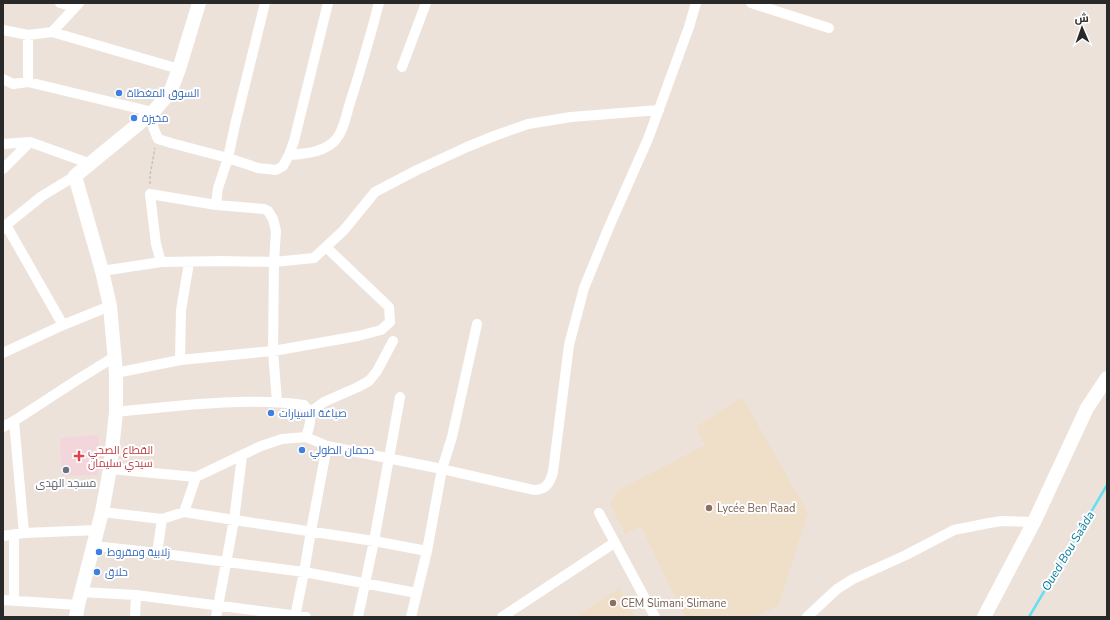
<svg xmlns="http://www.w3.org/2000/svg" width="1110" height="620" font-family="'Nunito Sans',Cairo,sans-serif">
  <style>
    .education { fill: #efdec8 }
    .medical { fill: #f3d6db }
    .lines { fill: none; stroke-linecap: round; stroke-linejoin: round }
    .stream { stroke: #67def3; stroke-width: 2.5 }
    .path { stroke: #c3c3c3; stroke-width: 1.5; stroke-dasharray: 3 2; stroke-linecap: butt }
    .street { stroke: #fff; stroke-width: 10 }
    .secondary { stroke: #fff; stroke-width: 14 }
    .shop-dot { fill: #3f7fe0; stroke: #fff; stroke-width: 1.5 }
    .health-dot { fill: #e0444e; stroke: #fff; stroke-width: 1.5 }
    .worship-dot { fill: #6b7280; stroke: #fff; stroke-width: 1.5 }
    .education-dot { fill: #8d6e63; stroke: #fff; stroke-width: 1.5 }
    .labels { text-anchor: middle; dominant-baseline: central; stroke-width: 4; stroke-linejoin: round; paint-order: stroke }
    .shop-label { font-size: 11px; fill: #366cbe; stroke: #fff; text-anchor: start }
    .health-label { font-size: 11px; fill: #be3a42; stroke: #fff; text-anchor: start }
    .worship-label { font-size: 11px; fill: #5b616d; stroke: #fff }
    .education-label { font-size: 11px; fill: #785e54; stroke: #fff; text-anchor: start }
    .water-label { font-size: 12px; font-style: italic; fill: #077c9e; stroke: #fff }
  </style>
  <rect width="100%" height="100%" fill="#ece2da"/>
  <path class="education" d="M 742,397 L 808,513 L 778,606 L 753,617 L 685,617 L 641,526 L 625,534 L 610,504 L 619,490 L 705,445 L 696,427 Z
    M 620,588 L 635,617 L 575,617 Z"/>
  <path class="medical" d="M 99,435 L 98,475 L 62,476 L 60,438 Z"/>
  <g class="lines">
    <path class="stream" d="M 1029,617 L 1107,485"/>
    <path class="path" d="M 150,184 L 150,175 L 155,148"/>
    <path class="street" d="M 60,3 L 75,7
      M 751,3 L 829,28
      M 3,30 L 28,35 L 52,32 L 179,69
      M 52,32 L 79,3
      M 402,67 L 426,3
      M 3,79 L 13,84 L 28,82 L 153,112 L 153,127 L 158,139 L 171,143 L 228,158 L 258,168 L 276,170 L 283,166 L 289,155 L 294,141 L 328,3
      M 28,82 L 28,35
      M 3,144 L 30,142 L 91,164
      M 289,155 C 305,154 327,152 337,138 C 344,129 346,116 349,106 C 360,72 370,37 379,3
      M 3,169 L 30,142
      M 216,205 L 218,188 L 228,158 L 235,125 L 265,3
      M 6,225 L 63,325
      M 3,229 L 6,225 L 42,196 L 75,176
      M 161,262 L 156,244 L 150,194 L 216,205 L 264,209 L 268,211 L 273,219 L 276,231 L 274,262 L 273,351 L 277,402
      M 102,271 L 161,262 L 223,261 L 274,262 L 314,258 L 344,230 L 375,192 L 417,170 L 467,147 L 494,136 L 528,124 L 571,117 L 659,110
      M 3,353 L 63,325 L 110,306
      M 180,360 L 181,310 L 189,263
      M 116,373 L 180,360 L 273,351 L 358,336 L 381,330 L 390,322 L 389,307 L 326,247
      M 116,412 C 178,406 242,397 304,405 C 314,416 310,424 306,437
      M 310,412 L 324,402 L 358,387 L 369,381 L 377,371 L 393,341
      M 14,421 L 24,533
      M 3,427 L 14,421 L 77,380 L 114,357
      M 110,469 L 196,477 L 261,446 L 282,439 L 306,437 L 327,446 L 442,469 L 534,490 C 546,490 550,483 553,472 L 569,345 L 584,288 L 609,227 L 648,139 L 689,27 L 696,3
      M 102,512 L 162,519 L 184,512 L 234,520 L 374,541 L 427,551
      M 184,512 L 196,477
      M 599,513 L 655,617
      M 14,535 L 14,601
      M 3,536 L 24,533 L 98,530
      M 94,546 L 157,553 L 304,572 L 417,593
      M 157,553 L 162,519
      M 81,592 L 136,595 L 306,617
      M 3,600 L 78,605
      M 135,617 L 136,595
      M 216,617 L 234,520 L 242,456
      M 295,617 L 304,572 L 311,531 L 327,446
      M 358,617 L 374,541 L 400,397
      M 411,617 L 427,551 L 442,469 L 452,437 L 477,324
      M 502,617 L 614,543
      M 807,617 L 837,589 L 853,579 L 906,555 L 954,530 L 989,523 L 1002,521 L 1034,522"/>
    <path class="secondary" d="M 76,617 L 78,605 L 102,512 L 110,469 L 116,412 L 116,373 L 110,306 L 102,271 L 75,176 L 153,112 L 165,98 L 171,90 L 179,69 L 199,3
      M 984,617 L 1034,522 L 1087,408 L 1107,378"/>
  </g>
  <g class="shop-dot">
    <circle cx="119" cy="93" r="4"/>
    <circle cx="134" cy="118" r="4"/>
    <circle cx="271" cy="413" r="4"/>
    <circle cx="302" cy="450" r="4"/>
    <circle cx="99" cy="552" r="4"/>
    <circle cx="97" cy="572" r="4"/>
  </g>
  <path class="health-dot" d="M77 450h4v4h4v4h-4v4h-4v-4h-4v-4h4z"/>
  <circle class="worship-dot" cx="66" cy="470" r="4"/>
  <g class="education-dot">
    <circle cx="709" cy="508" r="4"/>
    <circle cx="613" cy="603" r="4"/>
  </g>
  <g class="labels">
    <g class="shop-label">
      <text x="127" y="93">السوق المغطاة</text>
      <text x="142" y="118">مخيزة</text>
      <text x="279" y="413">صباغة السيارات</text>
      <text x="310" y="450">دحمان الطولي</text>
      <text x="107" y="552">زلابية ومقروط</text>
      <text x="105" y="572">حلاق</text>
    </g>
    <g class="health-label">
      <text x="88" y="450">القطاع الصحي<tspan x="88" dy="13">سيدي سليمان</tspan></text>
    </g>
    <g class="worship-label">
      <text x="66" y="483">مسجد الهدى</text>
    </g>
    <g class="education-label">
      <text x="717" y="508">Lycée Ben Raad</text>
      <text x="621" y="603">CEM Slimani Slimane</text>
    </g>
    <g class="water-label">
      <text transform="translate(1068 551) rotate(-59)">Oued Bou Saâda</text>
    </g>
  </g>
  <rect width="1110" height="620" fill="none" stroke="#292929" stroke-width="8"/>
  <g transform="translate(1082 28) rotate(358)" stroke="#ffffff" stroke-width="3" paint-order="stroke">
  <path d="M0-3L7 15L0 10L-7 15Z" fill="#292929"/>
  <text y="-6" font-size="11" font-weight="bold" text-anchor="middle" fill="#292929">ش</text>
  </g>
</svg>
